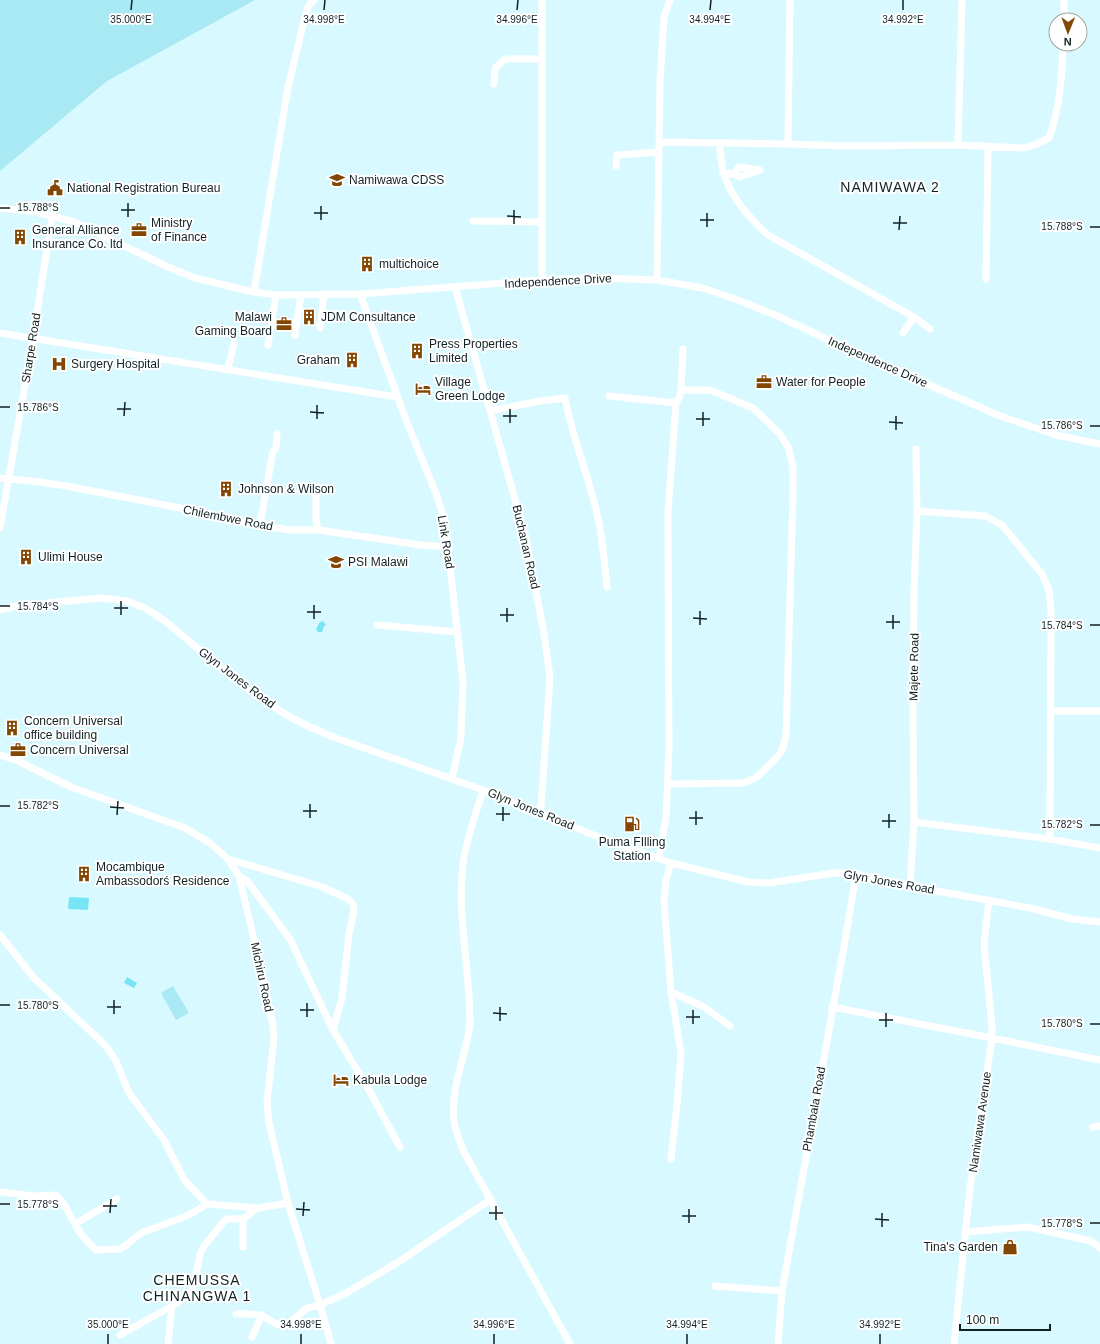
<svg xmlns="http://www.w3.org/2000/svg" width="1100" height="1344" font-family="Helvetica,sans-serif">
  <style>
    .green { fill: #a8e9f4 }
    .water { fill: #78e5f7 }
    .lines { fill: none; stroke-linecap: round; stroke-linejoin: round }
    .minor { stroke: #fff; stroke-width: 7 }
    .ticks { fill: none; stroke: #112124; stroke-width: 1.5 }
    .labels { text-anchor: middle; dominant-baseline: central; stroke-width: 4; stroke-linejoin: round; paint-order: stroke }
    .poi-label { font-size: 12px; fill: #112124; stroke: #fff; text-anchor: start }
    .street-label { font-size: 12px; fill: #112124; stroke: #fff }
    .quarter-label { font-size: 14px; letter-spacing: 1px; fill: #112124; stroke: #fff }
    .ticks-label { font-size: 10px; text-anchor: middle; fill: #112124; stroke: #fff; stroke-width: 4; stroke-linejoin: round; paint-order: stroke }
  </style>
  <rect width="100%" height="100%" fill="#d8f9ff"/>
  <path class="green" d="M 0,0 L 255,0 L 107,81 L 0,171 Z
    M 173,986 L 189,1013 L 176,1020 L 161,993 Z"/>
  <path class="water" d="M 323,621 L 326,625 L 324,626 L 322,632 L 318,632 L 316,629 L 320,622 Z
    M 69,897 L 89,898 L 88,910 L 68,909 Z
    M 127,977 L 137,983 L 134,988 L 124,983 Z"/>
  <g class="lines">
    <path class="minor" d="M 1064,0 L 1064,20
      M 494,84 L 495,68 L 505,59 L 542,59
      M 660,142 L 788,144 L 790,0
      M 719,143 C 721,153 721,164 724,174 C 731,198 750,218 768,235 L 914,317
      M 788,144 L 845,146 L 958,145 L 962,0
      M 958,145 L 1024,148 L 1037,144 L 1049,138 C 1060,109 1062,75 1063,44
      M 616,166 L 617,155 L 659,152
      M 723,173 L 734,174 L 740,177 L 760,170 L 739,167 L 734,174
      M 0,208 L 37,212 L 74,222 L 166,266 L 195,278 L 254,292 L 276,295 L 360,294 L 542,280 L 600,278 L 657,280 L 703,288 L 743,302 L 780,317 L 856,353 L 1000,416 L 1056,435 L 1100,444
      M 473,221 L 541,222
      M 986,279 L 988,146
      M 542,280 L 542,0
      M 657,280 L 660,81 L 664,17 L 670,0
      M 455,287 L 526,538 L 544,634 L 550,677 L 541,807 L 539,812
      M 254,292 L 288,87 L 306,13 L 309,5 L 314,0
      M 360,294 L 408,425 L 437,496 L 445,522 L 463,682 L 461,738 L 452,778
      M 320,328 L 324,294
      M 0,333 L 397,397
      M 903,333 L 914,317 L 930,329
      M 295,335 L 301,295
      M 268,345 L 276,295
      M 228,369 L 234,343
      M 681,390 L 683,349
      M 609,396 L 676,403
      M 490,411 L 540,401 L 565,398 C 573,441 591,481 599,523 C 603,544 605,566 607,587
      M 0,478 L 40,482 L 66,486 L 175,507 L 257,525 L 290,530 L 318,530 L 421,545 L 448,547
      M 316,491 L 316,519 L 318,530
      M 917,511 L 985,516 L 1002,525 L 1042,574 L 1049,590 L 1051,609 L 1050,839
      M 260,525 L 273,451 L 276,448 L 277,434
      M 0,528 L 33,339 L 52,216
      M 0,610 L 17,606 L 100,598 L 127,601 L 145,608 L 165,621 L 226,672 L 254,694 L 288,716 L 310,727 L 336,738 L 483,790 L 601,838 L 671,863 L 748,882 L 769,883 L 834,873 L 856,874 L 910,886 L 1030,908 L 1073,919 L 1100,922
      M 377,625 L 457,632
      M 1051,711 L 1100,711
      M 0,755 L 16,760 L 71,787 L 185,828 L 210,843 L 228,859 L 239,876 L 263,977 L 273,1026 L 274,1038 L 267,1102 L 269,1123 L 288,1203 L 320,1305 L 331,1344
      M 483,790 C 476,814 466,839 463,864 C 457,917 470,970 470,1023 C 467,1055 450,1087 454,1120 C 455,1131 460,1142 464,1152 L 570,1344
      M 914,822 L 1050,839 L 1100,848
      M 659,858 L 666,817 L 669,748 L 668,512 L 676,403 L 680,396 L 681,390 L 710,390 L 753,408 L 780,434 L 789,449 L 793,467 L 793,495 L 786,736 L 782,751 L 774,760 L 757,777 L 743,783 L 668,784
      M 228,859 L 320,886 L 348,899 L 353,904 L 354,910 L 349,934 L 342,998 L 333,1030
      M 239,876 L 248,882 L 290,939 L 333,1030 L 369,1090 L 400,1147
      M 910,886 L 914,822 L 913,711 L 914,592 L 917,511 L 916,449
      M 0,935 L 34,978 L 106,1046 L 116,1061 L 129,1093 L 164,1140 L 185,1181 L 207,1204
      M 671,992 L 704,1007 L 730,1026
      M 832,1007 L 992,1038 L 1100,1060
      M 1093,1127 L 1100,1126
      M 671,1159 L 677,1105 L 681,1053 L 671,992 L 664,901 L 666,881 L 671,863
      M 0,1192 L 34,1196 L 56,1195 C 65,1202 68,1213 74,1222 C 79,1233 87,1242 96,1250 L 120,1249 L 126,1245 L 141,1233 L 189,1215 L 207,1204 L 258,1208
      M 75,1224 L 117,1199
      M 965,1232 L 1028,1227 L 1091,1241 L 1100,1248
      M 243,1247 L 243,1219
      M 715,1286 L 782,1291
      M 236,1314 C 244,1314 255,1313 262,1316 C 271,1319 278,1329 288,1324 L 307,1308 L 320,1305 L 348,1292 L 400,1261 L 491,1199
      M 120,1335 L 172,1306 L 190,1294 L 195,1280 L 200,1254 L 204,1246 L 226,1219 L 243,1219 L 258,1208 L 288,1203
      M 252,1337 L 262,1315
      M 168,1344 L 172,1306
      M 778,1344 L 782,1291 L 845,941 L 856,874
      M 954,1344 L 970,1188 L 992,1038 L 992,1027 L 984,944 L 989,900"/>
  </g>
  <path class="ticks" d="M 131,10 L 132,0M 324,10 L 325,0M 517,10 L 518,0M 710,10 L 711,0M 903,10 L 903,0M 0,208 L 10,208M 121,210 L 135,210M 314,213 L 328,213M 507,216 L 521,217M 128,217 L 128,203M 321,220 L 321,206M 700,220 L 714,220M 893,223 L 907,223M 514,224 L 514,210M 707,227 L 707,213M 1090,227 L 1100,227M 899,230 L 900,216M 0,407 L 10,407M 117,409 L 131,409M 310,412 L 324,413M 124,416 L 125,402M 503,416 L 517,416M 317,419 L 317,405M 696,419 L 710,419M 889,422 L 903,423M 510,423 L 510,409M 703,426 L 703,412M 1090,426 L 1100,426M 896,430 L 896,416M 0,606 L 10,606M 114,608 L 128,608M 307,612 L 321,612M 121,615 L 121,601M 500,615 L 514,615M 693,618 L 707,619M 314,619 L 314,605M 507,622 L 507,608M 886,622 L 900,622M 700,625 L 700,611M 1090,625 L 1100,625M 893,629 L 893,615M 0,806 L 10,806M 110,807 L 124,808M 303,811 L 317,811M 496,814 L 510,814M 117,815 L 118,801M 310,818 L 310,804M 689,818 L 703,818M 503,821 L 503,807M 882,821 L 896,821M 696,825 L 696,811M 1090,825 L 1100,825M 889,828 L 889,814M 0,1005 L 10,1005M 107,1007 L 121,1007M 300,1010 L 314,1010M 493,1013 L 507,1014M 114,1014 L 114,1000M 307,1017 L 307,1003M 686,1017 L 700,1017M 879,1020 L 893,1020M 500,1021 L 500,1007M 693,1024 L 693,1010M 1090,1024 L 1100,1024M 886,1027 L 886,1013M 0,1204 L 10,1204M 103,1206 L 117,1206M 296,1209 L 310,1210M 110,1213 L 111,1199M 489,1213 L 503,1213M 303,1216 L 304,1202M 682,1216 L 696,1216M 875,1219 L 889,1220M 496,1220 L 496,1206M 689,1223 L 689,1209M 1090,1223 L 1100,1223M 882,1227 L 882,1213M 108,1344 L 108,1334M 301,1344 L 301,1334M 494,1344 L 494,1334M 687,1344 L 687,1334M 880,1344 L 880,1334"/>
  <defs>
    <symbol id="school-bare" viewBox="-9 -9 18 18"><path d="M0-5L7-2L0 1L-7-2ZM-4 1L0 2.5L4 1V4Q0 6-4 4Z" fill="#844703" stroke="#fff" stroke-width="2.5" paint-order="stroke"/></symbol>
    <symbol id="civic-bare" viewBox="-9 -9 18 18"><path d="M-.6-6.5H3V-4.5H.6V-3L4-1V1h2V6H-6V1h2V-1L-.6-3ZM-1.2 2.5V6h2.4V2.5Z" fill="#844703" stroke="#fff" stroke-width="2.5" paint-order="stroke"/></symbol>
    <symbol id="office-bare" viewBox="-9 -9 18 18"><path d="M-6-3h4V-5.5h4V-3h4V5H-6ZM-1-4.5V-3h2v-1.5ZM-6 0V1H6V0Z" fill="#844703" stroke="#fff" stroke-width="2.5" paint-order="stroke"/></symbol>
    <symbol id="building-bare" viewBox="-9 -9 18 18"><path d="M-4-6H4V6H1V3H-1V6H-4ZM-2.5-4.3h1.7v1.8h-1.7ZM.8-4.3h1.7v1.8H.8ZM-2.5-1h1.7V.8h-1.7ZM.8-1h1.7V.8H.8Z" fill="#844703" stroke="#fff" stroke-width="2.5" paint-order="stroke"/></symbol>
    <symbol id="hospital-bare" viewBox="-9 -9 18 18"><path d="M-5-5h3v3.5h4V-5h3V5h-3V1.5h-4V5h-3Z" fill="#844703" stroke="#fff" stroke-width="2.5" paint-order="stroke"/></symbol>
    <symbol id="hotel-bare" viewBox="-9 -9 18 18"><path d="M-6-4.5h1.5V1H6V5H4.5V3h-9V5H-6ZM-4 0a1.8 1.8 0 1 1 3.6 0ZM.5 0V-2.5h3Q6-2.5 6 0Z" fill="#844703" stroke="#fff" stroke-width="2.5" paint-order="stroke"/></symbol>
    <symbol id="fuel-bare" viewBox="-9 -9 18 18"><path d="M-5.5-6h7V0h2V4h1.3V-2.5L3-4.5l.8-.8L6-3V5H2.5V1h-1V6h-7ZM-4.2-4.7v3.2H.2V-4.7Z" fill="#844703" stroke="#fff" stroke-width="2.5" paint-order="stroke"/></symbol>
    <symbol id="shop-bare" viewBox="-9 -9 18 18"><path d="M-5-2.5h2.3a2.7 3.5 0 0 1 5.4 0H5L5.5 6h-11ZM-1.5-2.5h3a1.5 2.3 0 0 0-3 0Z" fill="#844703" stroke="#fff" stroke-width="2.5" paint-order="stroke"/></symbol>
  </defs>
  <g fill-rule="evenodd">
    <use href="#school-bare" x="326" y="169" width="22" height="22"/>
    <use href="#civic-bare" x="44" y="177" width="22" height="22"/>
    <use href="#office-bare" x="128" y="219" width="22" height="22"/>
    <use href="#building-bare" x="9" y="226" width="22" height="22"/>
    <use href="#building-bare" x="356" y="253" width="22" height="22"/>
    <use href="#building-bare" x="298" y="306" width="22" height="22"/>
    <use href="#office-bare" x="273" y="313" width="22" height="22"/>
    <use href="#building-bare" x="406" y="340" width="22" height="22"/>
    <use href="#building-bare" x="341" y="349" width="22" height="22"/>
    <use href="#hospital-bare" x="48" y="353" width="22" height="22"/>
    <use href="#office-bare" x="753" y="371" width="22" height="22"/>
    <use href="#hotel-bare" x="412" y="378" width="22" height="22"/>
    <use href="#building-bare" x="215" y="478" width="22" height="22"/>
    <use href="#building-bare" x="15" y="546" width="22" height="22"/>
    <use href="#school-bare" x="325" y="551" width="22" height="22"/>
    <use href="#building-bare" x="1" y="717" width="22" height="22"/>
    <use href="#office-bare" x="7" y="739" width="22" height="22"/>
    <use href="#fuel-bare" x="621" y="813" width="22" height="22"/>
    <use href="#building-bare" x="73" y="863" width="22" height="22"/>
    <use href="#hotel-bare" x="330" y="1069" width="22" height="22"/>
    <use href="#shop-bare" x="999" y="1236" width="22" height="22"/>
  </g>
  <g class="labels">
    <g class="poi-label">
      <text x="349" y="180">Namiwawa CDSS</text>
      <text x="67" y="188">National Registration Bureau</text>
      <text x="151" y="223">Ministry<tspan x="151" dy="14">of Finance</tspan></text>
      <text x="32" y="230">General Alliance<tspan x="32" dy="14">Insurance Co. ltd</tspan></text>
      <text x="379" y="264">multichoice</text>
      <text x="272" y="317" text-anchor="end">Malawi<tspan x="272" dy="14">Gaming Board</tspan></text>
      <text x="321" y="317">JDM Consultance</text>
      <text x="429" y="344">Press Properties<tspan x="429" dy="14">Limited</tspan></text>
      <text x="340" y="360" text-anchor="end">Graham</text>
      <text x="71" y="364">Surgery Hospital</text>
      <text x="435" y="382">Village<tspan x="435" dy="14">Green Lodge</tspan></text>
      <text x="776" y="382">Water for People</text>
      <text x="238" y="489">Johnson &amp; Wilson</text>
      <text x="38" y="557">Ulimi House</text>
      <text x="348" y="562">PSI Malawi</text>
      <text x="24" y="721">Concern Universal<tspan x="24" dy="14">office building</tspan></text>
      <text x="30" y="750">Concern Universal</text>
      <text x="632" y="842" text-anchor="middle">Puma FIlling<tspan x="632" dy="14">Station</tspan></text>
      <text x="96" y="867">Mocambique<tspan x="96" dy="14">Ambassodorś Residence</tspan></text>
      <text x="353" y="1080">Kabula Lodge</text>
      <text x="998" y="1247" text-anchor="end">Tina's Garden</text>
    </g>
    <g class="street-label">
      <text transform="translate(558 281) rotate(-3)">Independence Drive</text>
      <text transform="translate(31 348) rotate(-81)">Sharpe Road</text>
      <text transform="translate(878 362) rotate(24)">Independence Drive</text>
      <text transform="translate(228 518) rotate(11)">Chilembwe Road</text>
      <text transform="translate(446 542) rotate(81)">Link Road</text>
      <text transform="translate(526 547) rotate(77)">Buchanan Road</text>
      <text transform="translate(914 667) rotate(-89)">Majete Road</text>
      <text transform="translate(237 678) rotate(37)">Glyn Jones Road</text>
      <text transform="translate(531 809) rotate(22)">Glyn Jones Road</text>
      <text transform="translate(889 882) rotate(10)">Glyn Jones Road</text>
      <text transform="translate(262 977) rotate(78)">Michiru Road</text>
      <text transform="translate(814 1109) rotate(-80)">Phambala Road</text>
      <text transform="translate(980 1122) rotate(-82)">Namiwawa Avenue</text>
    </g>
    <g class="quarter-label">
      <text x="890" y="187">NAMIWAWA 2</text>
      <text x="197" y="1280">CHEMUSSA<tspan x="197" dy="16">CHINANGWA 1</tspan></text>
    </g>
  </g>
  <g class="ticks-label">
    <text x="131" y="23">35.000°E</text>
    <text x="324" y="23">34.998°E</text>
    <text x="517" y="23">34.996°E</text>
    <text x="710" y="23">34.994°E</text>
    <text x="903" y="23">34.992°E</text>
    <text x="38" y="211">15.788°S</text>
    <text x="1062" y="230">15.788°S</text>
    <text x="38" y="411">15.786°S</text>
    <text x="1062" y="429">15.786°S</text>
    <text x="38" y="610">15.784°S</text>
    <text x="1062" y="629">15.784°S</text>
    <text x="38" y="809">15.782°S</text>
    <text x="1062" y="828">15.782°S</text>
    <text x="38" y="1009">15.780°S</text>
    <text x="1062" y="1027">15.780°S</text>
    <text x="38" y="1208">15.778°S</text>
    <text x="1062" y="1227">15.778°S</text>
    <text x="108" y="1328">35.000°E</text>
    <text x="301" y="1328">34.998°E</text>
    <text x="494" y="1328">34.996°E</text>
    <text x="687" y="1328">34.994°E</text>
    <text x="880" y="1328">34.992°E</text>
  </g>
  <g transform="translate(1068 32) rotate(181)"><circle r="19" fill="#ffffff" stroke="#a0a6a7"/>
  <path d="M0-3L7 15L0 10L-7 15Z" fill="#844703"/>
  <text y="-6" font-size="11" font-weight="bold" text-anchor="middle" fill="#112124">N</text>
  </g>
  <path d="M960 1324v6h90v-6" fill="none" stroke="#112124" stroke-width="2"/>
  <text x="966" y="1324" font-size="12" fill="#112124" stroke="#ffffff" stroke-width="3" paint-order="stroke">100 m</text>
</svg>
